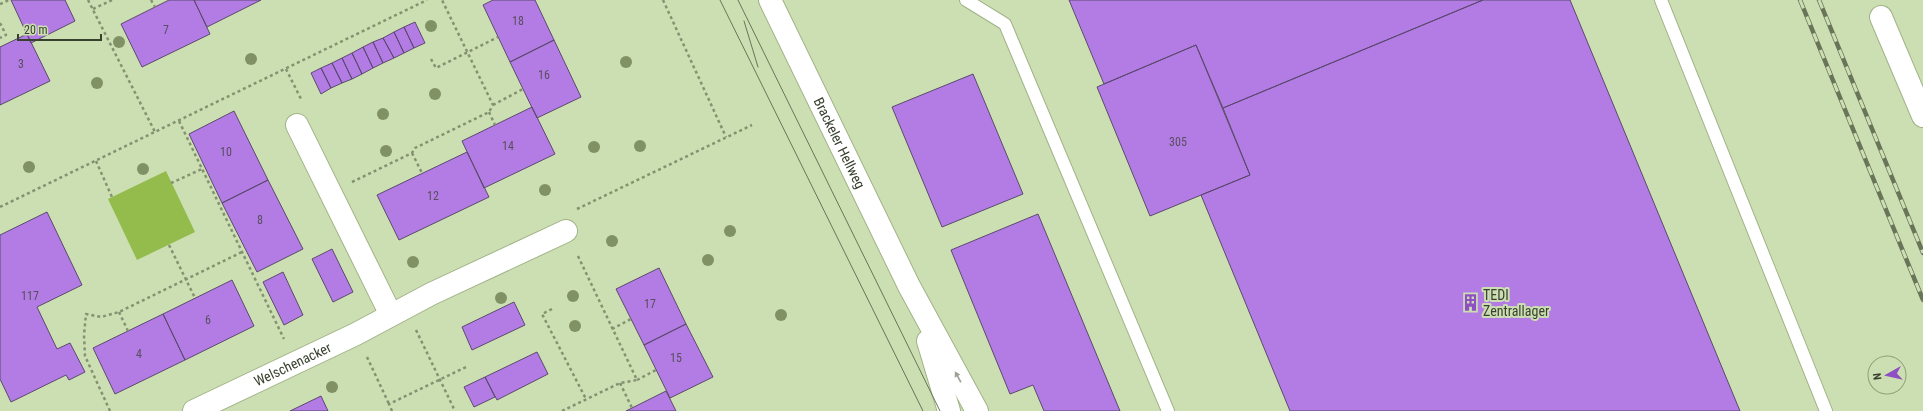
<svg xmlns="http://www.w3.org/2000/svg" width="1923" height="411" font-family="'Roboto Condensed',sans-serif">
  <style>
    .green { fill: #93bc4d }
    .building { fill: #b37ce5; stroke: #5b496e }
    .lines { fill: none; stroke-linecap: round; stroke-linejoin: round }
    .service-casing { stroke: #a1b388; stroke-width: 14 }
    .minor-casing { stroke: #a1b388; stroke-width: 24 }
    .secondary-casing { stroke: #a1b388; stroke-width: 24 }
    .path { stroke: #849272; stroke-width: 2.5; stroke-dasharray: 3 3; stroke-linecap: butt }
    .service { stroke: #fff; stroke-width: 12 }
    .minor { stroke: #fff; stroke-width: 22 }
    .secondary { stroke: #fff; stroke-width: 22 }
    .tram { stroke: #697459; stroke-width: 1 }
    .rail-casing { stroke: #697459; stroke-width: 4.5 }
    .rail { stroke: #ccdfb2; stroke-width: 3; stroke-dasharray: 9; stroke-linecap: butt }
    .tree { fill: #809264 }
    .oneway { fill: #9ca096 }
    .labels { text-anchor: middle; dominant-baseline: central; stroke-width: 4; stroke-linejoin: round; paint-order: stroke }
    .number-label { font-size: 12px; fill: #574f5c }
    .street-label { font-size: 14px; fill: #38402e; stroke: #ccdfb2 }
    .poi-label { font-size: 14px; fill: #38402e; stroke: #ccdfb2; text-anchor: start }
  </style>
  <rect width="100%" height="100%" fill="#ccdfb2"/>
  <path class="green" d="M 166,171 L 195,232 L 137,260 L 108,199 Z"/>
  <path class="building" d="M 11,0 L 65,0 L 75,21 L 31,43 Z
    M 169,0 L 194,0 L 210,34 L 142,67 L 121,24 Z
    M 194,0 L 261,0 L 207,27 Z
    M 493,0 L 535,0 L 554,40 L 510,62 L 483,5 Z
    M 1069,0 L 1483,0 L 1223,108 L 1196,45 L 1104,84 Z
    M 1483,0 L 1570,0 L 1740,411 L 1290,411 L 1201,195 L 1250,175 L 1223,108 Z
    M 415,22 L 425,43 L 414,48 L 404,27 Z
    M 404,27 L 414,48 L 404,53 L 394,32 Z
    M 394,32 L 404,53 L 394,58 L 383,38 Z
    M 27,34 L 50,81 L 0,105 L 0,47 Z
    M 383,38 L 394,58 L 383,63 L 373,42 Z
    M 554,40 L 581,97 L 537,118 L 510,62 Z
    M 373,42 L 383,63 L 373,68 L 363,47 Z
    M 1196,45 L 1250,175 L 1150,216 L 1097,87 Z
    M 363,47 L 373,68 L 362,74 L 352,53 Z
    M 352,53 L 362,74 L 352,79 L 342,58 Z
    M 342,58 L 352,79 L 342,83 L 332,63 Z
    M 332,63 L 342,83 L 331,88 L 321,68 Z
    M 321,68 L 331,88 L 321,94 L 311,73 Z
    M 973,74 L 1023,194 L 942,227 L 892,107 Z
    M 532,107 L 555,154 L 484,188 L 462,141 Z
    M 234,111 L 268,180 L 222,203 L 189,134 Z
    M 467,152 L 489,197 L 399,240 L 377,195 Z
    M 268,180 L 303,249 L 257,272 L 222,203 Z
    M 47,212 L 82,285 L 37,307 L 57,349 L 70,343 L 85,372 L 69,380 L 66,375 L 11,402 L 0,379 L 0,235 Z
    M 1038,214 L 1120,411 L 1044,411 L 1033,385 L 1010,394 L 951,250 Z
    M 332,249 L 353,292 L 333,302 L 312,259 Z
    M 659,268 L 686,324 L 644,345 L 616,289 Z
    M 283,272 L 303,315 L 284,325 L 263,282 Z
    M 232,280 L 254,326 L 185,360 L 163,314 Z
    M 514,302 L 525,325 L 472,350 L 462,327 Z
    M 163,314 L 185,360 L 115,394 L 93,348 Z
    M 686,324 L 713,377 L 670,398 L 644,345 Z
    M 537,352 L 548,374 L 497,400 L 485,377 Z
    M 485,377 L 495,397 L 474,407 L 464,387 Z
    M 666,391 L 676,411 L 626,411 Z
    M 321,396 L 328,411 L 290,411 Z"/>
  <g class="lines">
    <defs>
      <path id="service" d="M 966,0 L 1005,24 L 1168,411
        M 1661,0 L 1826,411"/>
      <g id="minor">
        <path d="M 1881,17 L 1923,116"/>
        <path d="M 297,125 L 391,315"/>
        <path id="s1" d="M 194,411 L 356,334 L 431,294 L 566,231"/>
      </g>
      <g id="secondary">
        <path id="s2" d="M 770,0 L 909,286 L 977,411"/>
        <path d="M 928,341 L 949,411"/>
      </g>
    </defs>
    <use href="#service" class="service-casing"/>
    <use href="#minor" class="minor-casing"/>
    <use href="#secondary" class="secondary-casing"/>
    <path class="path" d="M 88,0 L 155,132
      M 151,0 L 155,7
      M 663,0 L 726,137
      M 0,4 L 9,0
      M 93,9 L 112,0
      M 0,23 L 6,35 L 0,38
      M 431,59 L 436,68 L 498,37
      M 286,69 L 302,101
      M 493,105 L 523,89
      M 489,112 L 495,125
      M 179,121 L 284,339
      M 412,153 L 422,173
      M 96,161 L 112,197
      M 352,182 L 412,153 L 415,148 L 489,112 L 493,105 L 442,0
      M 171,183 L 202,169
      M 0,207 L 427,0
      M 577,209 L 752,125
      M 169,245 L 195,298
      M 552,309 L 542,314 L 586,399
      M 119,312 L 128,331
      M 612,329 L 631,319
      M 416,330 L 455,411
      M 367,357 L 389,404
      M 637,380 L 656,370
      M 620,383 L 632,408
      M 110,411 L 85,356 L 84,335 L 86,314 L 101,317 L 119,312 L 242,252
      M 392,411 L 389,404 L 466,367
      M 562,411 L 620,383 L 637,380 L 577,254"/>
    <use href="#service" class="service"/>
    <use href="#minor" class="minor"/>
    <use href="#secondary" class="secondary"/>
    <path class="tram" d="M 720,0 L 923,411
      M 738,0 L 940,411
      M 744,21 L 758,67"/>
    <defs>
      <path id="rail" d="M 1800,0 L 1923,300
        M 1819,0 L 1923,253"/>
    </defs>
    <use href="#rail" class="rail-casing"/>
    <use href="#rail" class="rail"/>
  </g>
  <g class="tree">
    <circle cx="431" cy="26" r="6"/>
    <circle cx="119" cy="42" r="6"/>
    <circle cx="251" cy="59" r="6"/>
    <circle cx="626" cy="62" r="6"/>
    <circle cx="97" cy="83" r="6"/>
    <circle cx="435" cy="94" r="6"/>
    <circle cx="383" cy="114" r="6"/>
    <circle cx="640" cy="146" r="6"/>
    <circle cx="594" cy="147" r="6"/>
    <circle cx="386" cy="151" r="6"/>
    <circle cx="29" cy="167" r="6"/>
    <circle cx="143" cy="169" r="6"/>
    <circle cx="545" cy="190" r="6"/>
    <circle cx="730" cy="231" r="6"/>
    <circle cx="612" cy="241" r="6"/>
    <circle cx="708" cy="260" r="6"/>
    <circle cx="413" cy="262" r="6"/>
    <circle cx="573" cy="296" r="6"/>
    <circle cx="501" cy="298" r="6"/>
    <circle cx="781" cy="315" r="6"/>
    <circle cx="575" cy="326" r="6"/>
    <circle cx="332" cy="387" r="6"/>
  </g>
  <defs><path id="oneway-solid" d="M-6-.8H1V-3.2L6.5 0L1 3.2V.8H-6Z"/></defs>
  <use class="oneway" href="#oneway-solid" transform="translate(958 377) rotate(-119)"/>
  <defs>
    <symbol id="building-bare" viewBox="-9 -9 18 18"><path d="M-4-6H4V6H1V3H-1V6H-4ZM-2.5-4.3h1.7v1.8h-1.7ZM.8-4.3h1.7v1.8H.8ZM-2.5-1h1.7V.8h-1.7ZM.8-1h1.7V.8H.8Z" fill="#8f4fc4" stroke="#ccdfb2" stroke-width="2.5" paint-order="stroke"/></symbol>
  </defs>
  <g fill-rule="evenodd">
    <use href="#building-bare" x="1458" y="290" width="25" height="25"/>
  </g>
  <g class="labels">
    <g class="number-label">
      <text x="518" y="21">18</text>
      <text x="166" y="30">7</text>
      <text x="21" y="64">3</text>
      <text x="544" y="75">16</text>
      <text x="1178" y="142">305</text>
      <text x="508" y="146">14</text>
      <text x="226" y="152">10</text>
      <text x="433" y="196">12</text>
      <text x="260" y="220">8</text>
      <text x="30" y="296">117</text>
      <text x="650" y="304">17</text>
      <text x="208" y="320">6</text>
      <text x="139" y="354">4</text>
      <text x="676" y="358">15</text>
    </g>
    <g class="street-label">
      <text stroke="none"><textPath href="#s2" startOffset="159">Brackeler Hellweg</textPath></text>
      <text stroke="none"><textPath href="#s1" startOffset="109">Welschenacker</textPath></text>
    </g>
    <g class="poi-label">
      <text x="1483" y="295">TEDI<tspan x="1483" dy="16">Zentrallager</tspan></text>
    </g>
  </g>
  <g transform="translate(1887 375) rotate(262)"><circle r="19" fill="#ccdfb2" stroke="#919f7d"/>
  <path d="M0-3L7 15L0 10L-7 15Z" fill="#8f4fc4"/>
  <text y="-6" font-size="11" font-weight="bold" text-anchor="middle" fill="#38402e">N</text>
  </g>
  <path d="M18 34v6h83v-6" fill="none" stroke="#38402e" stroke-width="2"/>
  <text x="24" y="34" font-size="12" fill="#38402e" stroke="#ccdfb2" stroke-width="3" paint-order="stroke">20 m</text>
</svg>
